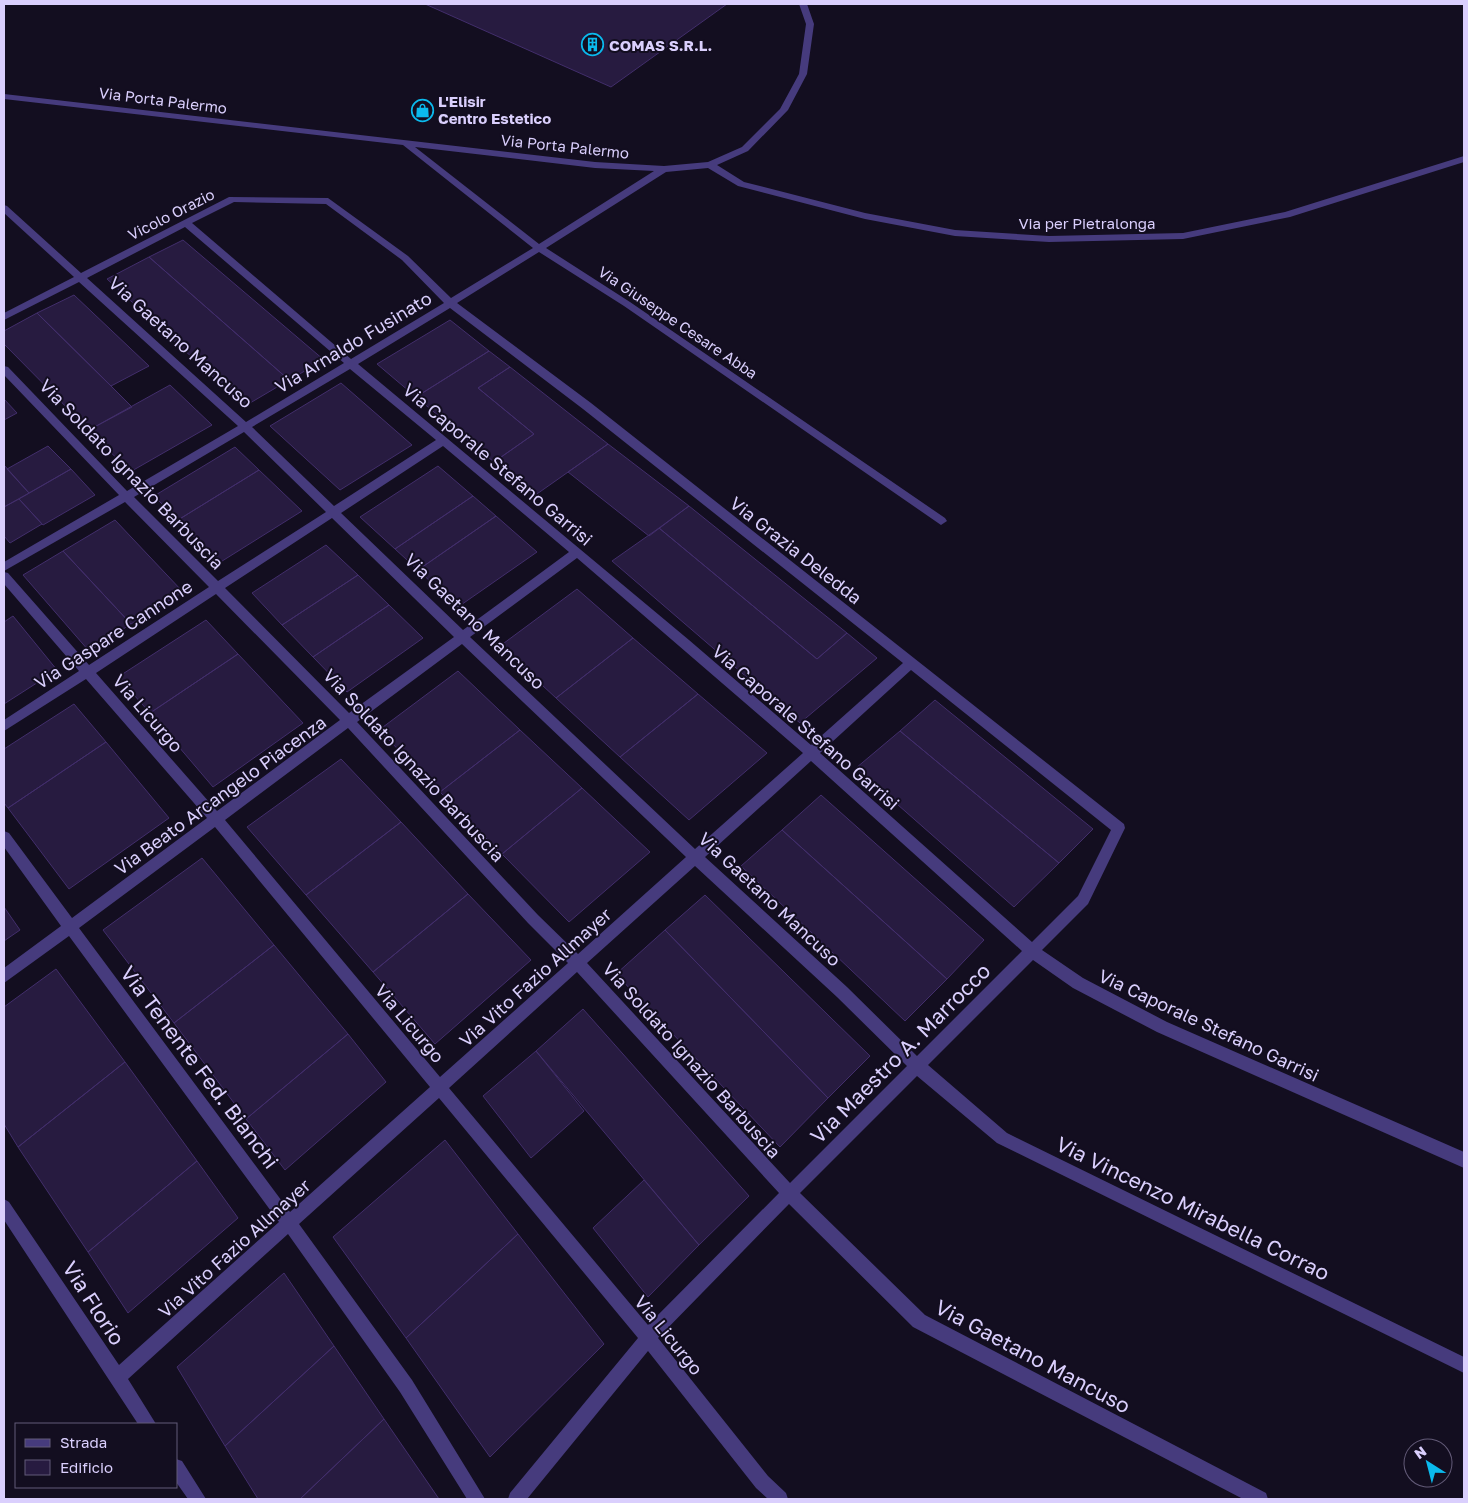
<svg xmlns="http://www.w3.org/2000/svg" width="1468" height="1503" font-family="'Golos Text',sans-serif">
  <style>
    .building { fill: #271b40; stroke: #422e6b }
    .lines { fill: none; stroke-linecap: round; stroke-linejoin: round }
    .minor { fill: #463b7d; fill-rule: evenodd }
    .labels { text-anchor: middle; dominant-baseline: central; stroke-width: 4; stroke-linejoin: round; paint-order: stroke }
    .far-poi-label { font-size: 15px; font-weight: bold; fill: #dacffd; stroke: #130e20; text-anchor: start }
    .far-street-label { font-size: 15px; fill: #dacffd; stroke: #130e20 }
    .street-label { font-size: 18px; fill: #dacffd; stroke: #130e20 }
    .near-street-label { font-size: 21px; fill: #dacffd; stroke: #130e20 }
  </style>
  <rect width="100%" height="100%" fill="#130e20"/>
  <path class="building" d="M 425,4 L 727,4 L 611,87 Z
    M 183,240 L 324,360 L 289,380 L 149,257 Z
    M 149,257 L 289,380 L 245,406 L 107,279 Z
    M 74,295 L 149,366 L 111,386 L 37,313 Z
    M 37,313 L 111,386 L 132,407 L 89,430 L 4,344 L 4,331 Z
    M 450,320 L 489,351 L 416,397 L 377,364 Z
    M 489,351 L 510,367 L 478,388 L 534,434 L 494,462 L 416,397 Z
    M 510,367 L 608,444 L 534,496 L 494,462 L 534,434 L 478,388 Z
    M 341,383 L 412,445 L 340,490 L 270,426 Z
    M 170,385 L 212,425 L 130,472 L 89,430 Z
    M 4,399 L 17,413 L 4,420 Z
    M 608,444 L 689,506 L 649,536 L 568,472 Z
    M 48,446 L 71,469 L 29,493 L 7,469 Z
    M 235,447 L 259,470 L 178,520 L 154,496 Z
    M 4,465 L 29,493 L 4,507 Z
    M 438,466 L 473,496 L 395,549 L 360,517 Z
    M 71,469 L 95,495 L 43,525 L 19,499 Z
    M 259,470 L 302,511 L 219,563 L 178,520 Z
    M 473,496 L 496,516 L 418,570 L 395,549 Z
    M 19,499 L 42,524 L 10,543 L 4,536 L 4,507 Z
    M 689,506 L 847,633 L 817,659 L 659,528 Z
    M 496,516 L 537,552 L 458,607 L 418,570 Z
    M 115,520 L 183,592 L 131,624 L 63,551 Z
    M 659,528 L 817,659 L 847,633 L 877,658 L 800,723 L 612,561 Z
    M 326,545 L 358,575 L 282,625 L 252,593 Z
    M 63,551 L 131,624 L 89,651 L 23,575 Z
    M 358,575 L 389,605 L 313,657 L 282,625 Z
    M 577,589 L 633,638 L 556,698 L 500,646 Z
    M 389,605 L 423,638 L 347,692 L 313,657 Z
    M 13,616 L 57,670 L 4,704 L 4,622 Z
    M 206,620 L 238,654 L 150,713 L 118,677 Z
    M 633,638 L 698,694 L 620,757 L 556,698 Z
    M 238,654 L 303,723 L 213,787 L 150,713 Z
    M 458,671 L 520,730 L 440,792 L 379,730 Z
    M 698,694 L 767,753 L 689,820 L 620,757 Z
    M 935,700 L 1093,829 L 1059,863 L 900,731 Z
    M 74,704 L 106,742 L 8,808 L 4,803 L 4,749 Z
    M 520,730 L 582,788 L 502,854 L 440,792 Z
    M 900,731 L 1059,863 L 1014,907 L 856,768 Z
    M 106,742 L 169,818 L 69,889 L 8,808 Z
    M 341,759 L 401,822 L 306,895 L 247,827 Z
    M 582,788 L 650,852 L 569,922 L 502,854 Z
    M 821,795 L 984,940 L 947,979 L 782,830 Z
    M 401,822 L 468,894 L 373,972 L 306,895 Z
    M 782,830 L 947,979 L 905,1021 L 741,866 Z
    M 202,858 L 274,945 L 174,1023 L 103,930 Z
    M 468,894 L 531,960 L 435,1044 L 373,972 Z
    M 705,895 L 870,1056 L 828,1098 L 665,930 Z
    M 4,907 L 20,930 L 4,941 Z
    M 665,930 L 828,1098 L 780,1147 L 616,974 Z
    M 274,945 L 348,1034 L 246,1119 L 174,1023 Z
    M 56,969 L 125,1062 L 18,1147 L 4,1124 L 4,1007 Z
    M 583,1009 L 749,1196 L 699,1245 L 536,1051 Z
    M 348,1034 L 386,1082 L 285,1170 L 246,1119 Z
    M 536,1051 L 584,1111 L 531,1158 L 483,1096 Z
    M 125,1062 L 197,1161 L 88,1252 L 18,1147 Z
    M 445,1140 L 518,1234 L 406,1338 L 333,1237 Z
    M 197,1161 L 238,1218 L 128,1313 L 88,1252 Z
    M 644,1180 L 699,1245 L 648,1297 L 593,1228 Z
    M 518,1234 L 604,1344 L 490,1457 L 406,1338 Z
    M 284,1273 L 334,1346 L 225,1446 L 177,1367 Z
    M 334,1346 L 384,1419 L 300,1499 L 258,1499 L 225,1446 Z
    M 384,1419 L 439,1499 L 300,1499 Z"/>
  <g class="lines">
    <path class="minor" d="M 799,4 L 807,4 L 814,24 L 807,74 L 788,110 L 748,151 L 717,165 L 744,182 L 865,213 L 955,230 L 1049,236 L 1183,233 L 1285,212 L 1464,156 L 1464,162 L 1290,217 L 1183,239 L 1049,242 L 955,236 L 865,219 L 738,186 L 708,168 L 666,172 L 546,248 L 630,302 L 945,518 L 947,521 L 941,525 L 624,306 L 539,252 L 457,303 L 591,403 L 1124,824 L 1125,828 L 1088,904 L 1042,950 L 1083,978 L 1167,1022 L 1464,1152 L 1464,1168 L 1157,1032 L 1073,988 L 1033,960 L 928,1065 L 1007,1133 L 1464,1357 L 1464,1373 L 997,1143 L 917,1076 L 800,1193 L 925,1315 L 1266,1493 L 1268,1499 L 1243,1499 L 913,1327 L 789,1204 L 658,1338 L 768,1476 L 786,1493 L 788,1499 L 768,1499 L 756,1488 L 648,1351 L 527,1499 L 508,1499 L 510,1493 L 638,1338 L 439,1098 L 299,1224 L 412,1380 L 485,1499 L 467,1499 L 400,1392 L 288,1234 L 128,1379 L 156,1424 L 138,1424 L 4,1220 L 4,1199 L 9,1202 L 119,1365 L 279,1222 L 69,936 L 4,983 L 4,968 L 61,926 L 4,847 L 4,831 L 9,833 L 72,918 L 207,818 L 86,679 L 4,731 L 4,720 L 79,671 L 4,584 L 4,572 L 8,573 L 89,665 L 209,587 L 125,502 L 4,571 L 4,562 L 119,495 L 4,375 L 4,366 L 8,367 L 127,491 L 238,426 L 79,282 L 4,320 L 4,313 L 74,277 L 4,213 L 4,205 L 7,206 L 81,273 L 229,197 L 328,198 L 408,256 L 451,298 L 533,248 L 403,145 L 4,99 L 4,94 L 595,162 L 664,166 L 708,162 L 742,147 L 780,109 L 799,74 L 806,24 ZM 415,147 L 595,168 L 654,171 L 539,244 ZM 234,202 L 326,204 L 402,260 L 444,303 L 351,359 L 192,223 ZM 185,227 L 344,363 L 246,422 L 87,278 ZM 450,308 L 583,409 L 903,663 L 811,745 L 689,640 L 358,364 ZM 350,369 L 436,440 L 334,506 L 252,427 ZM 244,432 L 326,512 L 218,581 L 134,497 ZM 443,446 L 569,552 L 463,630 L 341,513 ZM 332,518 L 454,637 L 349,713 L 225,588 ZM 577,558 L 803,753 L 695,849 L 470,637 ZM 216,594 L 340,720 L 217,811 L 96,673 ZM 462,644 L 686,857 L 578,954 L 538,915 L 357,722 ZM 911,670 L 1111,830 L 1078,896 L 1032,942 L 820,753 ZM 348,728 L 528,923 L 568,963 L 440,1077 L 225,820 ZM 811,761 L 1022,951 L 917,1056 L 847,987 L 705,857 ZM 215,827 L 430,1087 L 290,1212 L 79,928 ZM 695,866 L 837,997 L 907,1066 L 790,1183 L 587,963 ZM 577,972 L 779,1193 L 648,1325 L 449,1088 Z
      M 176,1459 L 182,1461 L 206,1499 L 188,1499 L 176,1482 Z"/>
  </g>
  <defs>
    <symbol id="building-ring" viewBox="-11 -11 22 22"><circle r="9.5" fill="#130e20" stroke="#0bbaed" stroke-width="1.5"/><path d="M-4-6H4V6H1V3H-1V6H-4ZM-2.5-4.3h1.7v1.8h-1.7ZM.8-4.3h1.7v1.8H.8ZM-2.5-1h1.7V.8h-1.7ZM.8-1h1.7V.8H.8Z" fill="#0bbaed"/></symbol>
    <symbol id="shop-ring" viewBox="-11 -11 22 22"><circle r="9.5" fill="#130e20" stroke="#0bbaed" stroke-width="1.5"/><path d="M-5-2.5h2.3a2.7 3.5 0 0 1 5.4 0H5L5.5 6h-11ZM-1.5-2.5h3a1.5 2.3 0 0 0-3 0Z" fill="#0bbaed"/></symbol>
  </defs>
  <g fill-rule="evenodd">
    <use href="#building-ring" x="580" y="32" width="25" height="25"/>
    <use href="#shop-ring" x="410" y="98" width="25" height="25"/>
  </g>
  <g class="labels">
    <g class="far-poi-label">
      <text x="609" y="45">COMAS S.R.L.</text>
      <text x="438" y="101">L'Elisir<tspan x="438" dy="17">Centro Estetico</tspan></text>
    </g>
    <g class="far-street-label">
      <text transform="translate(163 100) rotate(7)">Via Porta Palermo</text>
      <text transform="translate(565 146) rotate(6)">Via Porta Palermo</text>
      <text transform="translate(171 214) rotate(-27)">Vicolo Orazio</text>
      <text x="1087" y="223">Via per Pietralonga</text>
      <text transform="translate(678 322) rotate(34)">Via Giuseppe Cesare Abba</text>
    </g>
    <g class="street-label">
      <text transform="translate(181 342) rotate(42)">Via Gaetano Mancuso</text>
      <text transform="translate(353 342) rotate(-31)">Via Arnaldo Fusinato</text>
      <text transform="translate(498 464) rotate(40)">Via Caporale Stefano Garrisi</text>
      <text transform="translate(132 474) rotate(46)">Via Soldato Ignazio Barbuscia</text>
      <text transform="translate(796 550) rotate(38)">Via Grazia Deledda</text>
      <text transform="translate(475 621) rotate(44)">Via Gaetano Mancuso</text>
      <text transform="translate(113 634) rotate(-33)">Via Gaspare Cannone</text>
      <text transform="translate(148 713) rotate(49)">Via Licurgo</text>
      <text transform="translate(806 727) rotate(41)">Via Caporale Stefano Garrisi</text>
      <text transform="translate(414 765) rotate(47)">Via Soldato Ignazio Barbuscia</text>
      <text transform="translate(220 795) rotate(-36)">Via Beato Arcangelo Piacenza</text>
      <text transform="translate(770 899) rotate(43)">Via Gaetano Mancuso</text>
      <text transform="translate(535 977) rotate(-42)">Via Vito Fazio Allmayer</text>
      <text transform="translate(410 1023) rotate(50)">Via Licurgo</text>
      <text transform="translate(1209 1025) rotate(25)">Via Caporale Stefano Garrisi</text>
      <text transform="translate(692 1060) rotate(48)">Via Soldato Ignazio Barbuscia</text>
      <text transform="translate(234 1248) rotate(-42)">Via Vito Fazio Allmayer</text>
      <text transform="translate(669 1335) rotate(51)">Via Licurgo</text>
    </g>
    <g class="near-street-label">
      <text transform="translate(900 1053) rotate(-45)">Via Maestro A. Marrocco</text>
      <text transform="translate(200 1067) rotate(53)">Via Tenente Fed. Bianchi</text>
      <text transform="translate(1193 1208) rotate(26)">Via Vincenzo Mirabella Corrao</text>
      <text transform="translate(94 1303) rotate(57)">Via Florio</text>
      <text transform="translate(1033 1356) rotate(28)">Via Gaetano Mancuso</text>
    </g>
  </g>
  <rect width="1468" height="1503" fill="none" stroke="#dacffd" stroke-width="10"/>
  <rect x="15" y="1423" width="162" height="65" fill="#130e20" stroke="#635b78"/>
  <rect x="25" y="1439" width="25" height="8" fill="#463b7d" stroke="#635b78"/>
  <text x="60" y="1448" font-size="15" fill="#dacffd">Strada</text>
  <rect x="25" y="1460" width="25" height="15" fill="#271b40" stroke="#635b78"/>
  <text x="60" y="1473" font-size="15" fill="#dacffd">Edificio</text>
  <g transform="translate(1428 1463) rotate(324)"><circle r="24" fill="#130e20" stroke="#635b78"/>
  <path d="M0-4L9 19L0 12L-9 19Z" fill="#0bbaed"/>
  <text y="-8" font-size="14" font-weight="bold" text-anchor="middle" fill="#dacffd">N</text>
  </g>
</svg>
